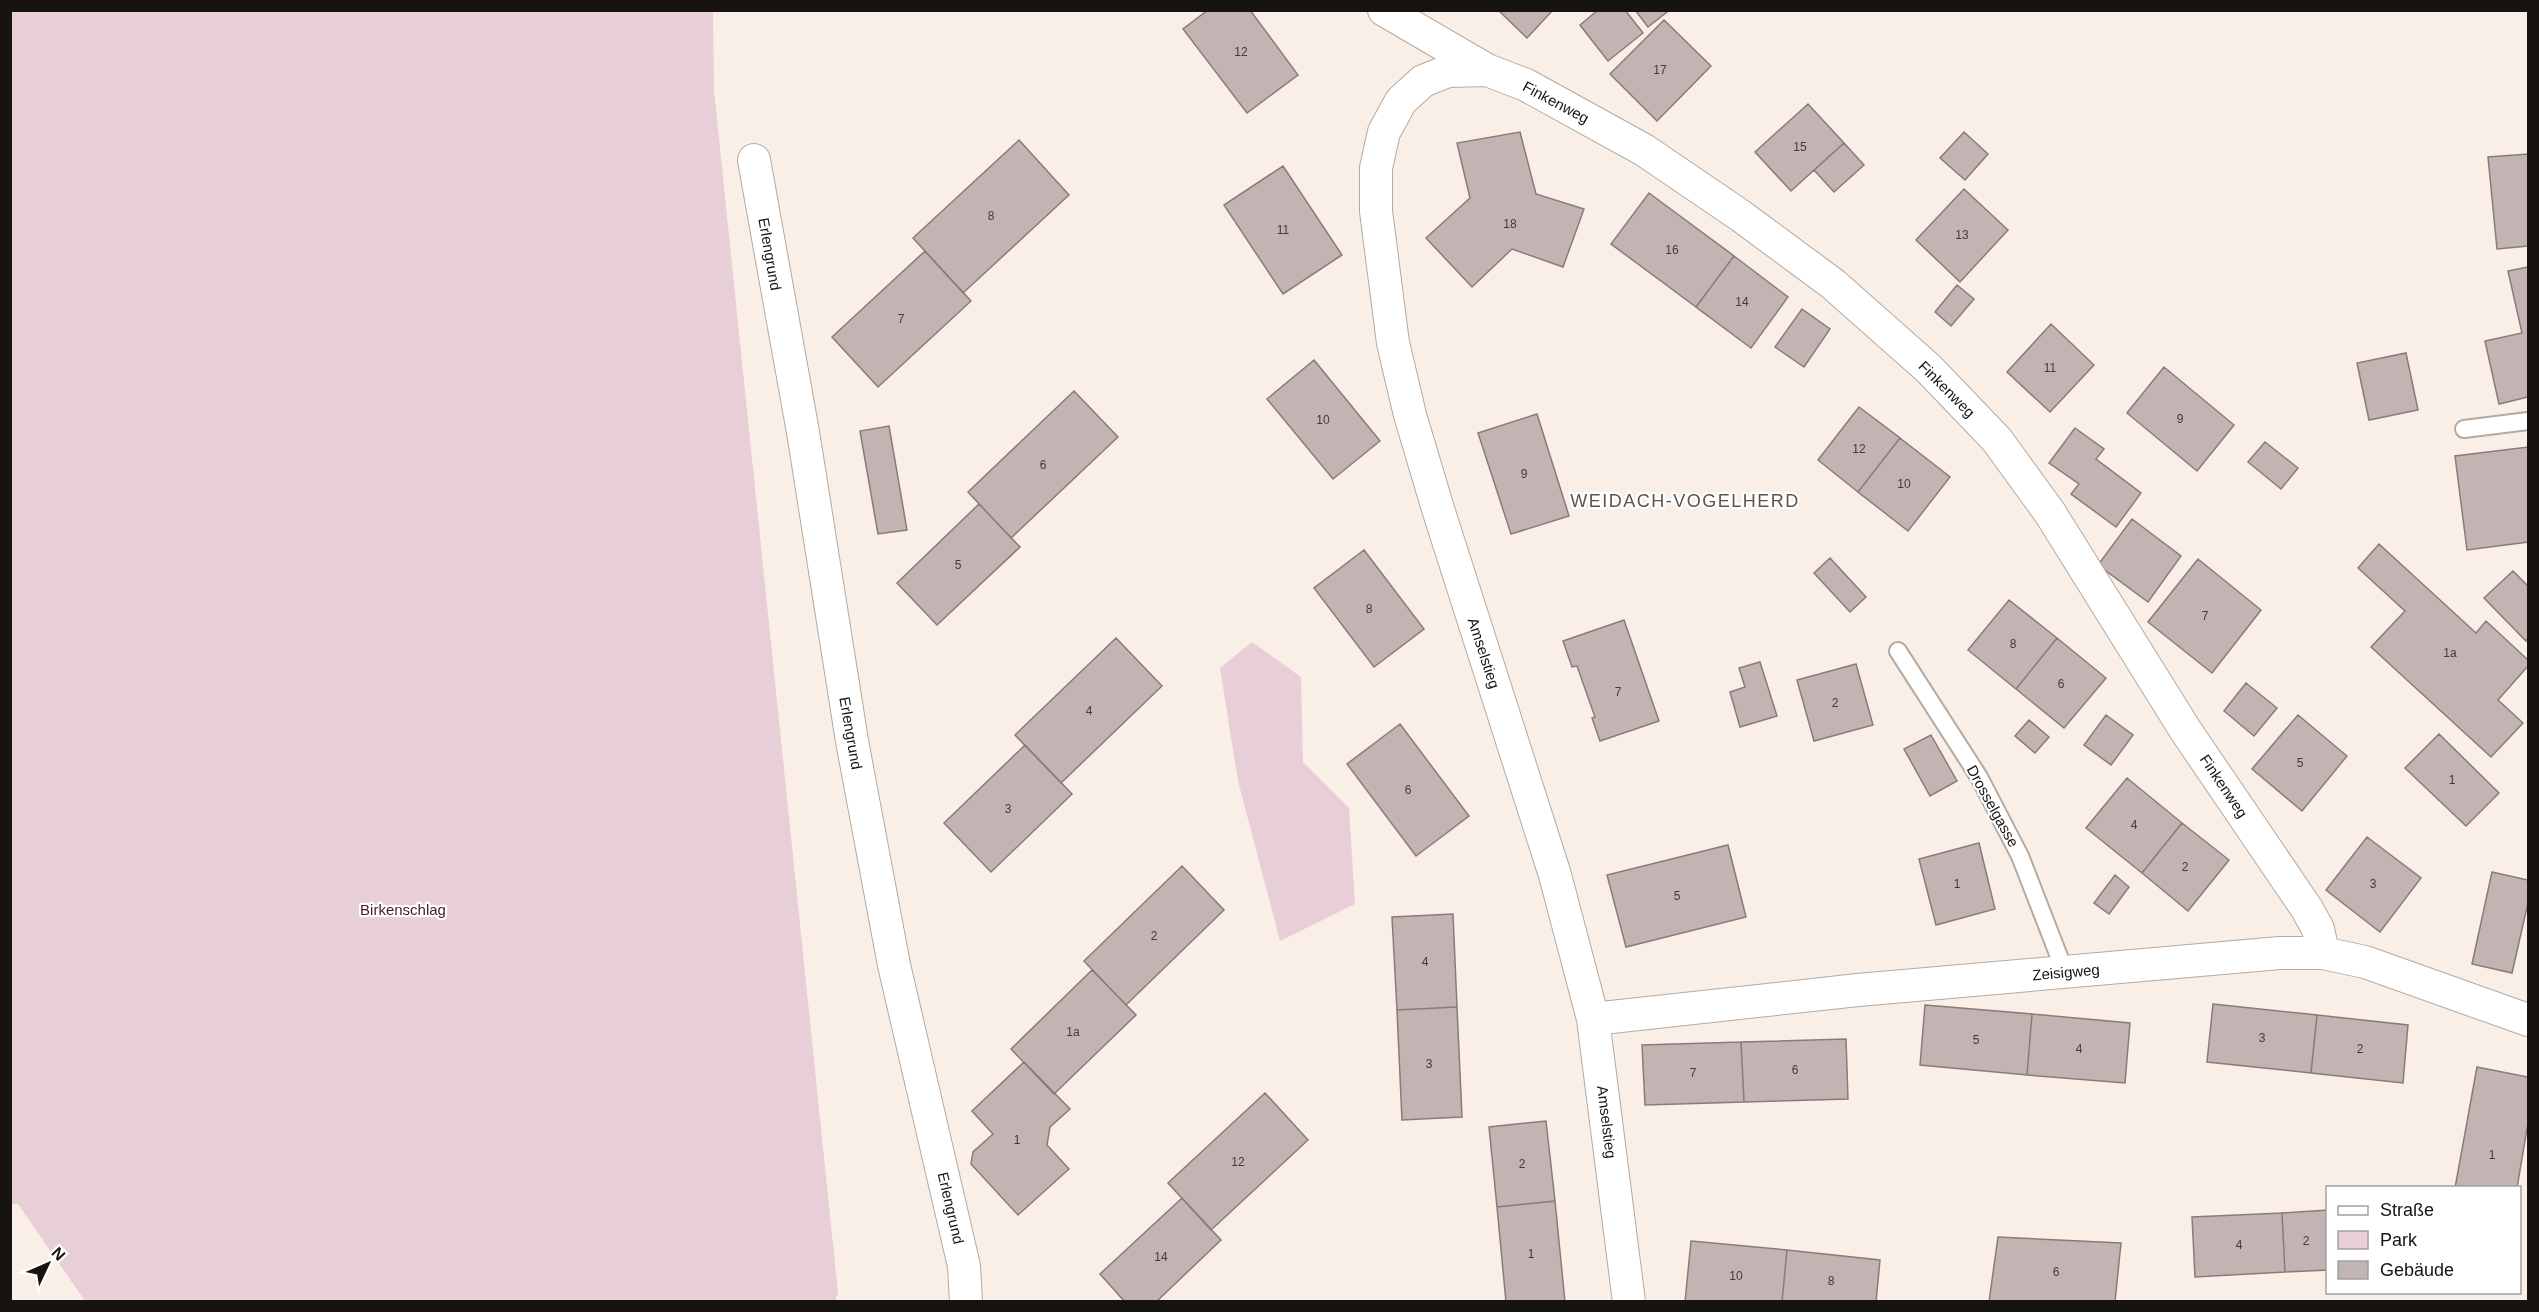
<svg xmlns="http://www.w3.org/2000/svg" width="2539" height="1312" font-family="Arial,sans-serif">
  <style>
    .green { fill: #e8ced7 }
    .building { fill: #c2b4b2; stroke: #897b79; stroke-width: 1.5 }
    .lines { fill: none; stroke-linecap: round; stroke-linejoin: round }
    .lane-casing { stroke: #b4aaa1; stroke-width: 20 }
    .street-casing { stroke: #b4aaa1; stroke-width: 34 }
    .lane { stroke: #fff; stroke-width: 16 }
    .street { stroke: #fff; stroke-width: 32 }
    .labels { text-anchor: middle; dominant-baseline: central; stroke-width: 4.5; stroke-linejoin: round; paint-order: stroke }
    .number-label { font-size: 12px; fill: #423b38 }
    .street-label { font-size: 15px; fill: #171310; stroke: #fff }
    .park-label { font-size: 15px; fill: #49192f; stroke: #fff }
    .quarter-label { font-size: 18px; letter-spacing: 1.5px; fill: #5d544c; stroke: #fff }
  </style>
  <rect width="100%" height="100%" fill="#faefe6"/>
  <path class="green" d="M 11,10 L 713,11 L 714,90 L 838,1293 L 835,1301 L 85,1301 L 18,1204 L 11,1204 Z
    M 1252,642 L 1301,677 L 1303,762 L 1349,808 L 1355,904 L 1280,941 L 1238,781 L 1220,668 Z"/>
  <path class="building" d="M 1208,10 L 1250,10 L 1298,75 L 1247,113 L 1183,29 Z
    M 1498,10 L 1553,10 L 1527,38 Z
    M 1598,10 L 1625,10 L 1643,33 L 1608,61 L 1580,25 Z
    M 1635,10 L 1666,10 L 1667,12 L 1648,27 Z
    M 1664,20 L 1711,66 L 1657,121 L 1610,74 Z
    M 1808,104 L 1844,143 L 1791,191 L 1755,152 Z
    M 1520,132 L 1536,194 L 1584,209 L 1563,267 L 1512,249 L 1472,287 L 1426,238 L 1470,198 L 1457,143 Z
    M 1964,132 L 1988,154 L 1965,180 L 1940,158 Z
    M 1019,140 L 1069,195 L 963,293 L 913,238 Z
    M 1844,143 L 1864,165 L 1834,192 L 1814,170 Z
    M 2528,154 L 2528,246 L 2497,249 L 2488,157 Z
    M 1283,166 L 1342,255 L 1283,294 L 1224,205 Z
    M 1964,189 L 2008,230 L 1960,282 L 1916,240 Z
    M 1649,193 L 1734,256 L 1696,307 L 1611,244 Z
    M 925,251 L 971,301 L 878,387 L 832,337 Z
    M 1734,256 L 1788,297 L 1751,348 L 1696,307 Z
    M 2528,267 L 2528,397 L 2499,404 L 2485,341 L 2522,333 L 2508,271 Z
    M 1957,285 L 1974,299 L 1951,326 L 1935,312 Z
    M 1802,309 L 1830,329 L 1804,367 L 1775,347 Z
    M 2051,324 L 2094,365 L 2050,412 L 2007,372 Z
    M 2406,353 L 2418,410 L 2369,420 L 2357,363 Z
    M 1314,360 L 1380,441 L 1333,479 L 1267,399 Z
    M 2164,367 L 2234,425 L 2197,471 L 2127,413 Z
    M 1074,391 L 1118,437 L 1011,538 L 968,492 Z
    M 1859,407 L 1900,438 L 1858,492 L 1818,460 Z
    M 1537,414 L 1569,516 L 1511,534 L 1478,433 Z
    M 889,426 L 907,530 L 878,534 L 860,431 Z
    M 2075,428 L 2104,449 L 2096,459 L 2141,493 L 2116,527 L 2071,494 L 2079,484 L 2049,463 Z
    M 1900,438 L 1950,477 L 1908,531 L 1858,492 Z
    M 2265,442 L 2298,468 L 2281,489 L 2248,462 Z
    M 2528,447 L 2528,542 L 2467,550 L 2455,456 Z
    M 979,504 L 1020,547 L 937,625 L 897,583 Z
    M 2132,519 L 2181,556 L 2148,602 L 2098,565 Z
    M 2379,544 L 2476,633 L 2486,621 L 2528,660 L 2528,666 L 2498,700 L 2523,723 L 2491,757 L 2371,647 L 2405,611 L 2358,568 Z
    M 1364,550 L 1424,629 L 1374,667 L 1314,588 Z
    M 1830,558 L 1866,597 L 1850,612 L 1814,573 Z
    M 2198,559 L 2261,610 L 2212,673 L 2148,622 Z
    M 2513,571 L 2528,586 L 2528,638 L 2526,641 L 2484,598 Z
    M 2009,600 L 2057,638 L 2016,689 L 1968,650 Z
    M 1624,620 L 1659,721 L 1600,741 L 1592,718 L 1595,717 L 1577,666 L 1572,667 L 1563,641 Z
    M 1116,638 L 1162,686 L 1061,783 L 1015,735 Z
    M 2057,638 L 2106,678 L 2064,728 L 2016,689 Z
    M 1760,662 L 1777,716 L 1740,727 L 1730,692 L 1745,687 L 1739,668 Z
    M 1856,664 L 1873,725 L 1814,741 L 1797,680 Z
    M 2246,683 L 2277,708 L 2254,736 L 2224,711 Z
    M 2106,715 L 2133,735 L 2111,765 L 2084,745 Z
    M 2298,715 L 2347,756 L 2302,811 L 2252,769 Z
    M 2029,720 L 2049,737 L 2035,753 L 2015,736 Z
    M 1400,724 L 1469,816 L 1416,856 L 1347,764 Z
    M 2439,734 L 2499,793 L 2466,826 L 2405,768 Z
    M 1931,735 L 1957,781 L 1930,796 L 1904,749 Z
    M 1025,745 L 1072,794 L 991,872 L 944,823 Z
    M 2127,778 L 2182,823 L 2142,873 L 2086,828 Z
    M 2182,823 L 2229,860 L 2188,911 L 2142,873 Z
    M 2367,837 L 2421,878 L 2380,932 L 2326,890 Z
    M 1979,843 L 1995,909 L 1936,925 L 1919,859 Z
    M 1728,845 L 1746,917 L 1626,947 L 1607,875 Z
    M 1182,866 L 1224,910 L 1126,1005 L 1084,961 Z
    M 2492,872 L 2528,880 L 2528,903 L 2512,973 L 2472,964 Z
    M 2115,875 L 2129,887 L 2109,914 L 2094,903 Z
    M 1453,914 L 1457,1007 L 1397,1010 L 1392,917 Z
    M 1092,970 L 1136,1015 L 1054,1094 L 1011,1049 Z
    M 2213,1004 L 2317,1015 L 2311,1073 L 2207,1062 Z
    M 1925,1005 L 2032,1014 L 2027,1075 L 1920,1065 Z
    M 1457,1007 L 1462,1117 L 1402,1120 L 1397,1010 Z
    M 2032,1014 L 2130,1023 L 2125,1083 L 2027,1075 Z
    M 2317,1015 L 2408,1025 L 2403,1083 L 2311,1073 Z
    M 1846,1039 L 1848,1099 L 1744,1102 L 1741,1042 Z
    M 1741,1042 L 1744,1102 L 1645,1105 L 1642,1045 Z
    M 1024,1062 L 1070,1109 L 1050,1127 L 1047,1145 L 1069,1169 L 1018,1215 L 971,1164 L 973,1152 L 993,1134 L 972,1111 Z
    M 2477,1067 L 2528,1077 L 2528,1123 L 2517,1188 L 2455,1188 Z
    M 1265,1093 L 1308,1140 L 1211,1230 L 1168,1183 Z
    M 1546,1121 L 1555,1201 L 1497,1207 L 1489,1127 Z
    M 1182,1198 L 1221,1240 L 1156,1302 L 1125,1302 L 1100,1274 Z
    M 1555,1201 L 1565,1302 L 1506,1302 L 1497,1207 Z
    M 2328,1210 L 2328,1270 L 2285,1272 L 2282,1213 Z
    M 2282,1213 L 2285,1272 L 2195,1277 L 2192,1217 Z
    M 1998,1237 L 2121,1243 L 2115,1302 L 1989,1302 Z
    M 1691,1241 L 1787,1250 L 1782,1302 L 1685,1302 Z
    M 1787,1250 L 1880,1260 L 1876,1302 L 1782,1302 Z"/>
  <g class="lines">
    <defs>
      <path id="lane" d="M 2464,429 L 2528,421
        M 1898,651 L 1979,777 L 2020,856 L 2065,972"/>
      <path id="street" d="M 1384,10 L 1487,70 L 1526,85 L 1644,150 L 1741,216 L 1833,284 L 1929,369 L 1997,440 L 2050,513 L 2186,731 L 2307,909 L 2318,929 L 2323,953
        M 1487,70 L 1448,71 L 1423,81 L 1401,101 L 1384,132 L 1376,168 L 1376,211 L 1393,343 L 1410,415 L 1438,509 L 1555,875 L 1593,1019 L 1629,1302
        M 754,160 L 803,432 L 852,741 L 894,965 L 964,1266 L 966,1302
        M 1593,1019 L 1858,990 L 2280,953 L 2323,953 L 2365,962 L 2528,1020"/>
    </defs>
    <use href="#lane" class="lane-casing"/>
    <use href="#street" class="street-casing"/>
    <use href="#lane" class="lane"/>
    <use href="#street" class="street"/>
  </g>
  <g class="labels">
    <g class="number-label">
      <text x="1241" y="52">12</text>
      <text x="1660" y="70">17</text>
      <text x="1800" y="147">15</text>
      <text x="991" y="216">8</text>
      <text x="1510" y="224">18</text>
      <text x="1283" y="230">11</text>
      <text x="1962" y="235">13</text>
      <text x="1672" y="250">16</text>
      <text x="1742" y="302">14</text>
      <text x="901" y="319">7</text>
      <text x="2050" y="368">11</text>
      <text x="2180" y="419">9</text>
      <text x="1323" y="420">10</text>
      <text x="1859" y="449">12</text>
      <text x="1043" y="465">6</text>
      <text x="1524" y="474">9</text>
      <text x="1904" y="484">10</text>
      <text x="958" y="565">5</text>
      <text x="1369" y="609">8</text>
      <text x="2205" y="616">7</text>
      <text x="2013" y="644">8</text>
      <text x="2450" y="653">1a</text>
      <text x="2061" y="684">6</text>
      <text x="1618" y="692">7</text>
      <text x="1835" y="703">2</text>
      <text x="1089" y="711">4</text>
      <text x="2300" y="763">5</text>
      <text x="2452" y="780">1</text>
      <text x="1408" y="790">6</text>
      <text x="1008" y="809">3</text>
      <text x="2134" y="825">4</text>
      <text x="2185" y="867">2</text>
      <text x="1957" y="884">1</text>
      <text x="2373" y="884">3</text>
      <text x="1677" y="896">5</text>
      <text x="1154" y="936">2</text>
      <text x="1425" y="962">4</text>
      <text x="1073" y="1032">1a</text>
      <text x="2262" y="1038">3</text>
      <text x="1976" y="1040">5</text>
      <text x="2079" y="1049">4</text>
      <text x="2360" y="1049">2</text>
      <text x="1429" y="1064">3</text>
      <text x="1795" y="1070">6</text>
      <text x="1693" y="1073">7</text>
      <text x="1017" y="1140">1</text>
      <text x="2492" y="1155">1</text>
      <text x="1238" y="1162">12</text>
      <text x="1522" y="1164">2</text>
      <text x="2306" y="1241">2</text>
      <text x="2239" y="1245">4</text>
      <text x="1531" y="1254">1</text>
      <text x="1161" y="1257">14</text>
      <text x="2056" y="1272">6</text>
      <text x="1736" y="1276">10</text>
      <text x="1831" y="1281">8</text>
    </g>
    <g class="street-label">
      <text transform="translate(1556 102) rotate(28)">Finkenweg</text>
      <text transform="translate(770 254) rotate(80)">Erlengrund</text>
      <text transform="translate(1947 389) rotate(45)">Finkenweg</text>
      <text transform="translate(1484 653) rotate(72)">Amselstieg</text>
      <text transform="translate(851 733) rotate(80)">Erlengrund</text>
      <text transform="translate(2224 786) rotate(56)">Finkenweg</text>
      <text transform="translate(1993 806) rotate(61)">Drosselgasse</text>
      <text transform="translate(2066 972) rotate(-5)">Zeisigweg</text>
      <text transform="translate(1607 1122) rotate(83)">Amselstieg</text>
      <text transform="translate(951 1208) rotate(77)">Erlengrund</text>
    </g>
    <g class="park-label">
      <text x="403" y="909">Birkenschlag</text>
    </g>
    <g class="quarter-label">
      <text x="1685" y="501">WEIDACH-VOGELHERD</text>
    </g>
  </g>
  <rect width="2539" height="1312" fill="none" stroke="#171310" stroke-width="24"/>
  <rect x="2326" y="1186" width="195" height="108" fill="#ffffff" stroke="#a2a19f" stroke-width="1.5"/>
  <rect x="2338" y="1206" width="30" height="9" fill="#ffffff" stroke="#a2a19f" stroke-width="1.5"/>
  <text x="2380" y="1216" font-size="18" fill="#171310">Straße</text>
  <rect x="2338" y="1231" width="30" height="18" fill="#e8ced7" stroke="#a2a19f" stroke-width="1.5"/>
  <text x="2380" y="1246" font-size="18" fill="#171310">Park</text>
  <rect x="2338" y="1261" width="30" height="18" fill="#c2b4b2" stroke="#a2a19f" stroke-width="1.5"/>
  <text x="2380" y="1276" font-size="18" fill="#171310">Gebäude</text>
  <g transform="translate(48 1264) rotate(46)" stroke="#ffffff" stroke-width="4.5" paint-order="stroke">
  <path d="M0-4.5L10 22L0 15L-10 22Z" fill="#171310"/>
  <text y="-9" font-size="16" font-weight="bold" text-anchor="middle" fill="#171310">N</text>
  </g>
</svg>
